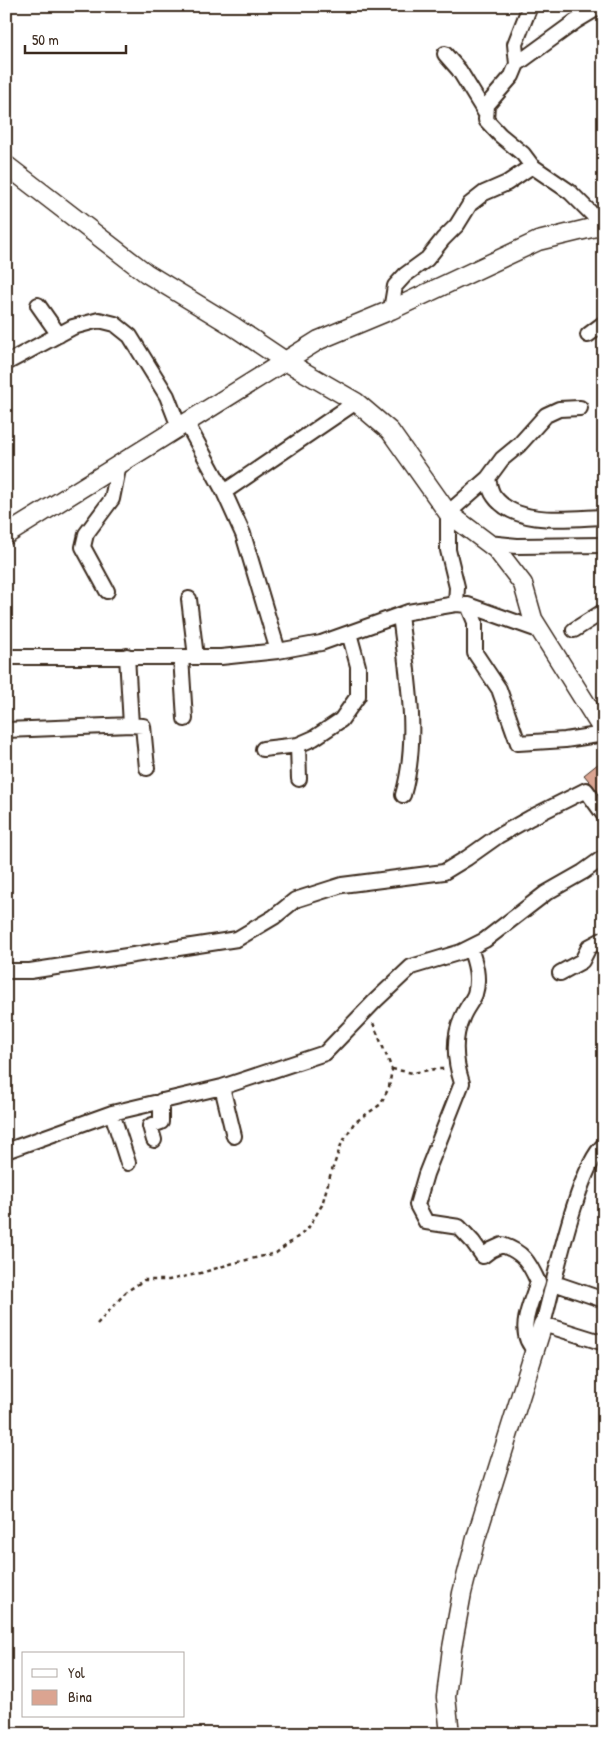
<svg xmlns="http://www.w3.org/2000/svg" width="610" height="1740" font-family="'Patrick Hand',sans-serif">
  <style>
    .building { fill: #dba491; stroke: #3b2a1e }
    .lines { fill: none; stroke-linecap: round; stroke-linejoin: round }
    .minor-casing { stroke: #3b2a1e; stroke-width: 18 }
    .tertiary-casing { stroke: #3b2a1e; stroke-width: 21 }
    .path { stroke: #3b2a1e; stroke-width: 2.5; stroke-dasharray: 4 4; stroke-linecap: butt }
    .minor { stroke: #fff; stroke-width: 14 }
    .tertiary { stroke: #fff; stroke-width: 18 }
  </style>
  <rect width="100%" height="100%" fill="#fff"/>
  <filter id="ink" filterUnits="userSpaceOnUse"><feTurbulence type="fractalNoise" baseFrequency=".02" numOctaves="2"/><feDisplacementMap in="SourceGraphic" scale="10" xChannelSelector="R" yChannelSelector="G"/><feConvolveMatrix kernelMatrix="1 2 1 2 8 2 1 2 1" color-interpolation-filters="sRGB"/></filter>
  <g filter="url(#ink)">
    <path class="building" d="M 604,759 L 604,799 L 584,775 Z"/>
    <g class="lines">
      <defs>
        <path id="minor" d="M 530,6 L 515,44 L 517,64 L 512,76 L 487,105 L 486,120 L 500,135 L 523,154 L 532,166 L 570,192 L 603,225
          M 445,54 L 459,70 L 486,114
          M 517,64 L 576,21 L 601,6
          M 38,305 L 59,335
          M 391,310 L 395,286 L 405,275 L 427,259 L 443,239 L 457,225 L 470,204 L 484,193 L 507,183 L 532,166
          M 588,335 L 604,323
          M 6,363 L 73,327 L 99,320 L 115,324 L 130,336 L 167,396 L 179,427
          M 186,422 L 224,492 L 243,534 L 278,651
          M 488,478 C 489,483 490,491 494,496 C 516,527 571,518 604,517
          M 224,492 L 356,402
          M 488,543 L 517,546 L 604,545
          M 107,591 L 83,547 L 86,534 L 112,499 L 119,464
          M 189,599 L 196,657
          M 456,604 L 457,587 L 448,550 L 448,513 L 488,478 L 502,459 L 519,445 L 546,415 L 559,409 L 580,408
          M 468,605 L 475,622 L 475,653 L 499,689 L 518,743 L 565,740 L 604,734
          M 400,615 C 407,675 420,736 403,795
          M 574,630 L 604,611
          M 127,656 L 131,725 L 143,726 L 147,768
          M 6,657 L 221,657 L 278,651 L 321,643 L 408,612 L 456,604 L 468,605 L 541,631
          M 181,657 L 185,719
          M 6,730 L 131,725
          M 263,749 L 298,745
          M 299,779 L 298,745 L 314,738 L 341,720 L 358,696 L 358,666 L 349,633
          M 470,948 C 475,962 480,978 475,994 C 472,1002 465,1009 462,1018 C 453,1038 455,1062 462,1083 L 426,1174 L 417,1205 L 426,1222 L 459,1227 L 473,1242 L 483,1256 L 491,1250 L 502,1245 C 523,1252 529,1262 538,1282 C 531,1303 515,1333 535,1350
          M 6,971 L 30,971 L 237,939 L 274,917 L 295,900 L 342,885 L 444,872 L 467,858 L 498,836 L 530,818 L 586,790 L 604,815
          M 560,973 L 582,961 L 589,947 L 604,939
          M 222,1087 L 234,1136
          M 112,1113 L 128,1163
          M 154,1140 L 150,1126 L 161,1122 L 161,1101
          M 604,1145 C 578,1165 553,1288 543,1324 L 604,1343
          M 6,1151 L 112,1113 L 222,1087 L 325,1053 L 375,1001 L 411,967 L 461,952 L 485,940 L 546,893 L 583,872 L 604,857
          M 554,1283 L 604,1300"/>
        <path id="tertiary" d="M 6,165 L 146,273 L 233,326 L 285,361 L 356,402 L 390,431 L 448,513 L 496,549 L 523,584 L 533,619 L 604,732
          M 6,535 L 319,340 L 391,310 L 538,241 L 604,225
          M 450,1734 L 446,1697 L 452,1648 L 462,1593 L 476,1538 L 543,1324"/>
      </defs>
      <use href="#minor" class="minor-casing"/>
      <use href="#tertiary" class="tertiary-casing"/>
      <path class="path" d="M 392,1069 L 413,1073 L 435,1069 L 445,1069
        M 97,1324 L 126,1292 L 144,1280 L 169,1280 L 201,1273 L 230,1264 L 276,1253 L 307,1230 L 322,1205 L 330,1176 L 341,1145 L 354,1123 L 381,1104 L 389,1087 L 392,1069 L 373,1023"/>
      <use href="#minor" class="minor"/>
      <use href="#tertiary" class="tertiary"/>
    </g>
  </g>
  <rect width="610" height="1740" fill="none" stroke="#fff" stroke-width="25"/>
  <rect x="12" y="12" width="585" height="1715" fill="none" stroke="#3b2a1e" stroke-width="2" filter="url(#ink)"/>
  <rect x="22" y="1652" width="162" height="65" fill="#ffffff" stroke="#b1aaa5"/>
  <rect x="32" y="1669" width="25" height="8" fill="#ffffff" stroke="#b1aaa5"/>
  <text x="68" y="1678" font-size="15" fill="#3b2a1e">Yol</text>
  <rect x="32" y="1690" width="25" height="15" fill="#dba491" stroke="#b1aaa5"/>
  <text x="68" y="1702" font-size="15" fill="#3b2a1e">Bina</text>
  <path d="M25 45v8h101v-8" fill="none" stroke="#3b2a1e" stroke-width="2.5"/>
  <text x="32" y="45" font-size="15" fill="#3b2a1e" stroke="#ffffff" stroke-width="4" paint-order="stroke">50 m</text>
</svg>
